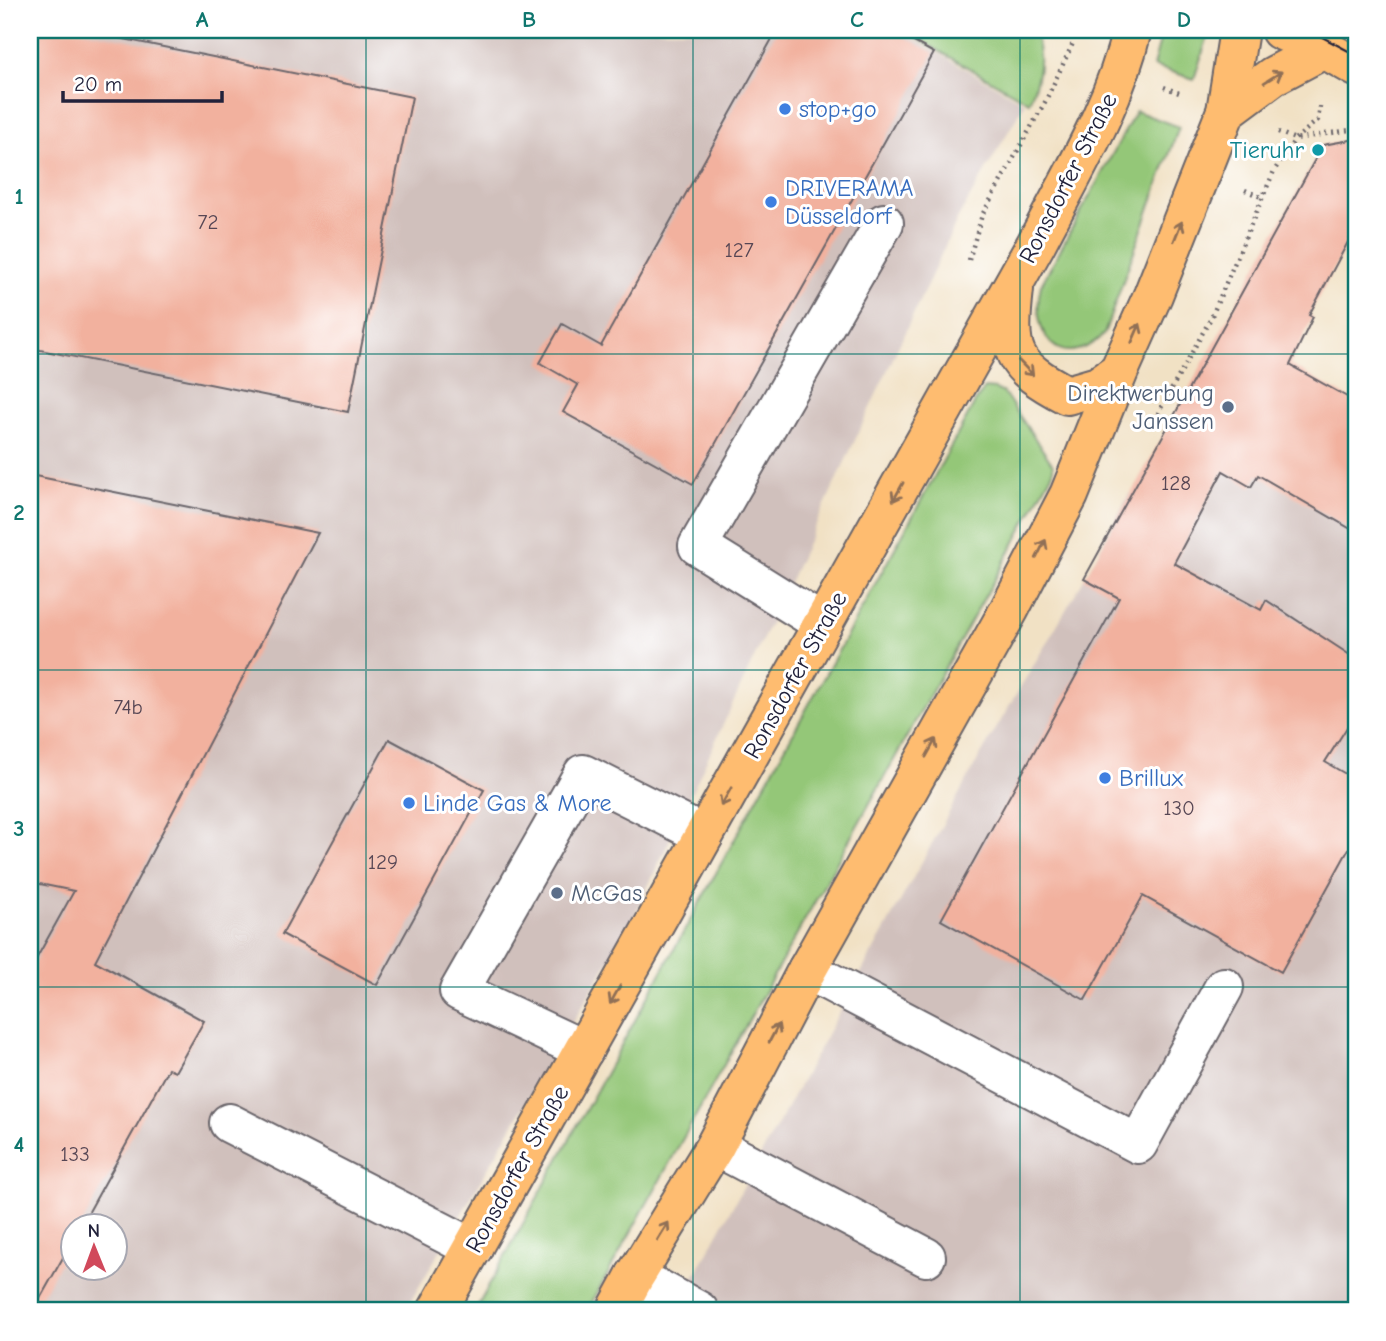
<svg xmlns="http://www.w3.org/2000/svg" width="1386" height="1341" font-family="'Comic Neue',sans-serif">
  <style>
    .industrial { fill: #d0c0bc; fill-rule: evenodd }
    .green { fill: #94c778; stroke: #5b745a; stroke-width: 2 }
    .building { fill: #f2b19e }
    .lines { fill: none; stroke-linecap: round; stroke-linejoin: round }
    .minor-casing { stroke: #6a656b; stroke-width: 42 }
    .major-casing { stroke: #6a656b; stroke-width: 42 }
    .path { stroke: #6a656b; stroke-width: 4.5; stroke-dasharray: 2 5; stroke-linecap: butt }
    .minor { stroke: #fff; stroke-width: 38 }
    .major { stroke: #febc70; stroke-width: 38 }
    .tram { stroke: #22223b; stroke-width: 2 }
    .oneway { stroke: #906f56 }
    .grid { fill: none; stroke: #0f766e; stroke-width: 2; stroke-opacity: 0.55 }
    .shop-dot { fill: #3f7fe0; stroke: #fff; stroke-width: 2.5 }
    .culture-dot { fill: #0f9aa8; stroke: #fff; stroke-width: 2.5 }
    .service-dot { fill: #5c6f8a; stroke: #fff; stroke-width: 2.5 }
    .labels { text-anchor: middle; dominant-baseline: central; stroke-width: 6; stroke-linejoin: round; paint-order: stroke }
    .number-label { font-size: 21px; fill: #564654 }
    .shop-label { font-size: 24px; fill: #366cbe; stroke: #fff; text-anchor: start }
    .culture-label { font-size: 24px; fill: #0d838f; stroke: #fff; text-anchor: end }
    .street-label { font-size: 24px; fill: #22223b; stroke: #fff }
    .service-label { font-size: 24px; fill: #4e5e75; stroke: #fff; text-anchor: end }
    .neatline { fill: none; stroke: #0f766e; stroke-width: 2.5 }
    .grid-label { font-size: 23px; text-anchor: middle; font-weight: bold; fill: #0f766e }
  </style>
  <rect width="100%" height="100%" fill="#fff"/>
  <filter id="ink" filterUnits="userSpaceOnUse"><feTurbulence type="fractalNoise" baseFrequency=".0143" numOctaves="2"/><feDisplacementMap in="SourceGraphic" scale="14" xChannelSelector="R" yChannelSelector="G"/><feConvolveMatrix kernelMatrix="1 2 1 2 8 2 1 2 1" color-interpolation-filters="sRGB"/></filter>
  <filter id="wash" filterUnits="userSpaceOnUse"><feTurbulence type="fractalNoise" baseFrequency=".00686" numOctaves="4" result="noise"/><feDisplacementMap in="SourceGraphic" scale="28" xChannelSelector="R" yChannelSelector="G"/><feGaussianBlur stdDeviation="1.57" result="paint"/><feColorMatrix in="noise" values="0 0 0 0 0 0 0 0 0 0 0 0 0 0 0 0 0 1.4 0 .05"/><feComposite in="paint" operator="in"/></filter>
  <g filter="url(#wash)">
    <rect width="100%" height="100%" fill="#f1e1c4"/>
    <path class="industrial" d="M 30,30 L 898,30 L 1025,103 L 958,218 L 633,919 L 405,1311 L 30,1311 ZM 74,1226 L 116,1226 L 116,1268 L 74,1268 Z
      M 1224,471 L 1251,487 L 1258,475 L 1356,532 L 1356,1311 L 715,1311 L 684,1295 L 979,758 L 1084,579 L 1129,494 L 1192,529 Z"/>
    <path class="green" d="M 902,30 L 1032,30 C 1045,53 1039,79 1029,102 Z
      M 1163,30 L 1204,30 L 1207,39 L 1194,79 L 1153,66 Z
      M 1136,111 L 1179,127 L 1104,334 C 1059,376 1029,333 1041,285 Z
      M 985,388 L 995,389 L 1004,393 L 1053,465 L 1053,472 L 1003,564 L 587,1311 L 475,1311 L 977,399 Z"/>
    <g id="blocks">
      <path class="building" d="M 30,30 L 79,30 L 412,97 L 348,412 L 30,348 Z
        M 777,30 L 892,30 L 934,53 L 693,484 L 563,412 L 578,385 L 540,363 L 562,324 L 601,346 Z
        M 1356,139 L 1356,227 L 1309,315 L 1313,317 L 1290,365 L 1356,402 L 1356,532 L 1258,475 L 1251,487 L 1223,471 L 1174,563 L 1261,610 L 1266,600 L 1356,659 L 1356,713 L 1325,762 L 1356,780 L 1356,836 L 1281,972 L 1143,896 L 1085,1000 L 941,920 L 1119,598 L 1084,579 L 1323,145 Z
        M 30,475 L 318,533 L 95,961 L 204,1021 L 175,1072 L 168,1069 L 81,1226 L 74,1226 L 74,1238 L 33,1311 L 30,1311 L 30,970 L 74,891 L 30,882 Z
        M 389,739 L 484,790 L 377,985 L 282,934 Z"/>
    </g>
  </g>
  <g filter="url(#ink)">
    <use href="#blocks" fill-opacity="0" stroke="#6a656b" stroke-width="2"/>
    <g class="lines">
      <defs>
        <path id="minor" d="M 823,624 L 698,546 L 884,223
          M 807,970 L 1138,1144 L 1224,987
          M 584,1050 L 459,991 L 583,774 L 704,835
          M 229,1123 L 473,1248
          M 715,1146 L 926,1257
          M 635,1276 L 699,1311"/>
        <path id="major" d="M 1280,30 L 1324,49 L 1356,67
          M 1226,111 L 1273,76 L 1324,49
          M 1014,289 C 1007,352 1010,365 1067,395 L 1098,386 L 1119,371
          M 437,1311 L 1036,244 C 1072,174 1114,107 1132,30
          M 616,1311 L 635,1276 L 715,1146 L 807,970 L 1009,610 L 1069,495 L 1119,371 L 1153,295 L 1226,111 L 1239,30"/>
      </defs>
      <use href="#minor" class="minor-casing"/>
      <use href="#major" class="major-casing"/>
      <path class="path" d="M 1164,87 L 1182,94
        M 1278,132 L 1295,139 L 1356,129
        M 1245,190 L 1263,198
        M 969,260 L 982,215 L 1045,102 L 1074,41 L 1073,30
        M 1151,426 L 1211,318 L 1274,171 L 1295,139 L 1318,120 L 1320,106"/>
      <use href="#minor" class="minor"/>
      <use href="#major" class="major"/>
      <path class="tram" d="M 1309,30 L 1356,55"/>
    </g>
    <defs><path id="oneway-shaft" d="M-6 0H5M1.5-3L5.5 0L1.5 3" fill="none" stroke-width="1.6" stroke-linecap="round" stroke-linejoin="round" transform="scale(1.75)"/></defs>
    <g class="oneway">
      <use href="#oneway-shaft" transform="translate(1273 77) rotate(-32)"/>
      <use href="#oneway-shaft" transform="translate(1178 231) rotate(-68)"/>
      <use href="#oneway-shaft" transform="translate(1136 333) rotate(-66)"/>
      <use href="#oneway-shaft" transform="translate(1026 368) rotate(46)"/>
      <use href="#oneway-shaft" transform="translate(898 492) rotate(119)"/>
      <use href="#oneway-shaft" transform="translate(1041 549) rotate(-63)"/>
      <use href="#oneway-shaft" transform="translate(931 748) rotate(-61)"/>
      <use href="#oneway-shaft" transform="translate(726 797) rotate(119)"/>
      <use href="#oneway-shaft" transform="translate(615 995) rotate(119)"/>
      <use href="#oneway-shaft" transform="translate(774 1033) rotate(-62)"/>
      <use href="#oneway-shaft" transform="translate(663 1231) rotate(-58)"/>
    </g>
  </g>
  <path class="grid" d="M 366,30 L 366,1311M 693,30 L 693,1311M 1020,30 L 1020,1311M 30,354 L 1356,354M 30,670 L 1356,670M 30,987 L 1356,987"/>
  <g class="shop-dot">
    <circle cx="785" cy="109" r="7"/>
    <circle cx="771" cy="202" r="7"/>
    <circle cx="1105" cy="778" r="7"/>
    <circle cx="409" cy="803" r="7"/>
  </g>
  <circle class="culture-dot" cx="1318" cy="150" r="7"/>
  <g class="service-dot">
    <circle cx="1228" cy="407" r="7"/>
    <circle cx="557" cy="893" r="7"/>
  </g>
  <g class="labels">
    <g class="number-label">
      <text x="208" y="222">72</text>
      <text x="739" y="250">127</text>
      <text x="1176" y="483">128</text>
      <text x="128" y="707">74b</text>
      <text x="1179" y="808">130</text>
      <text x="383" y="862">129</text>
      <text x="75" y="1154">133</text>
    </g>
    <g class="shop-label">
      <text x="799" y="109">stop+go</text>
      <text x="785" y="188">DRIVERAMA<tspan x="785" dy="28">Düsseldorf</tspan></text>
      <text x="1119" y="778">Brillux</text>
      <text x="423" y="803">Linde Gas &amp; More</text>
    </g>
    <g class="culture-label">
      <text x="1304" y="150">Tieruhr</text>
    </g>
    <g class="street-label">
      <text transform="translate(1068 178) rotate(-63)">Ronsdorfer Straße</text>
      <text transform="translate(795 675) rotate(-61)">Ronsdorfer Straße</text>
      <text transform="translate(517 1169) rotate(-61)">Ronsdorfer Straße</text>
    </g>
    <g class="service-label">
      <text x="1214" y="393">Direktwerbung<tspan x="1214" dy="28">Janssen</tspan></text>
      <text x="571" y="893" text-anchor="start">McGas</text>
    </g>
  </g>
  <rect width="1386" height="1341" fill="none" stroke="#fff" stroke-width="77"/>
  <g transform="translate(94 1247) rotate(359)"><circle r="33" fill="#ffffff" stroke="#a7a7b1" stroke-width="2"/>
  <path d="M0-5L12 26L0 18L-12 26Z" fill="#d1495b"/>
  <text y="-10" font-size="19" font-weight="bold" text-anchor="middle" fill="#22223b">N</text>
  </g>
  <path d="M63 91v10h159v-10" fill="none" stroke="#22223b" stroke-width="3.5"/>
  <text x="74" y="91" font-size="21" fill="#22223b" stroke="#ffffff" stroke-width="5" paint-order="stroke">20 m</text>
  <rect x="38" y="38" width="1310" height="1264" class="neatline"/>
  <g class="grid-label">
    <text x="202" y="27">A</text>
    <text x="529" y="27">B</text>
    <text x="857" y="27">C</text>
    <text x="1184" y="27">D</text>
    <text x="19" y="204">1</text>
    <text x="19" y="520">2</text>
    <text x="19" y="836">3</text>
    <text x="19" y="1152">4</text>
  </g>
</svg>
